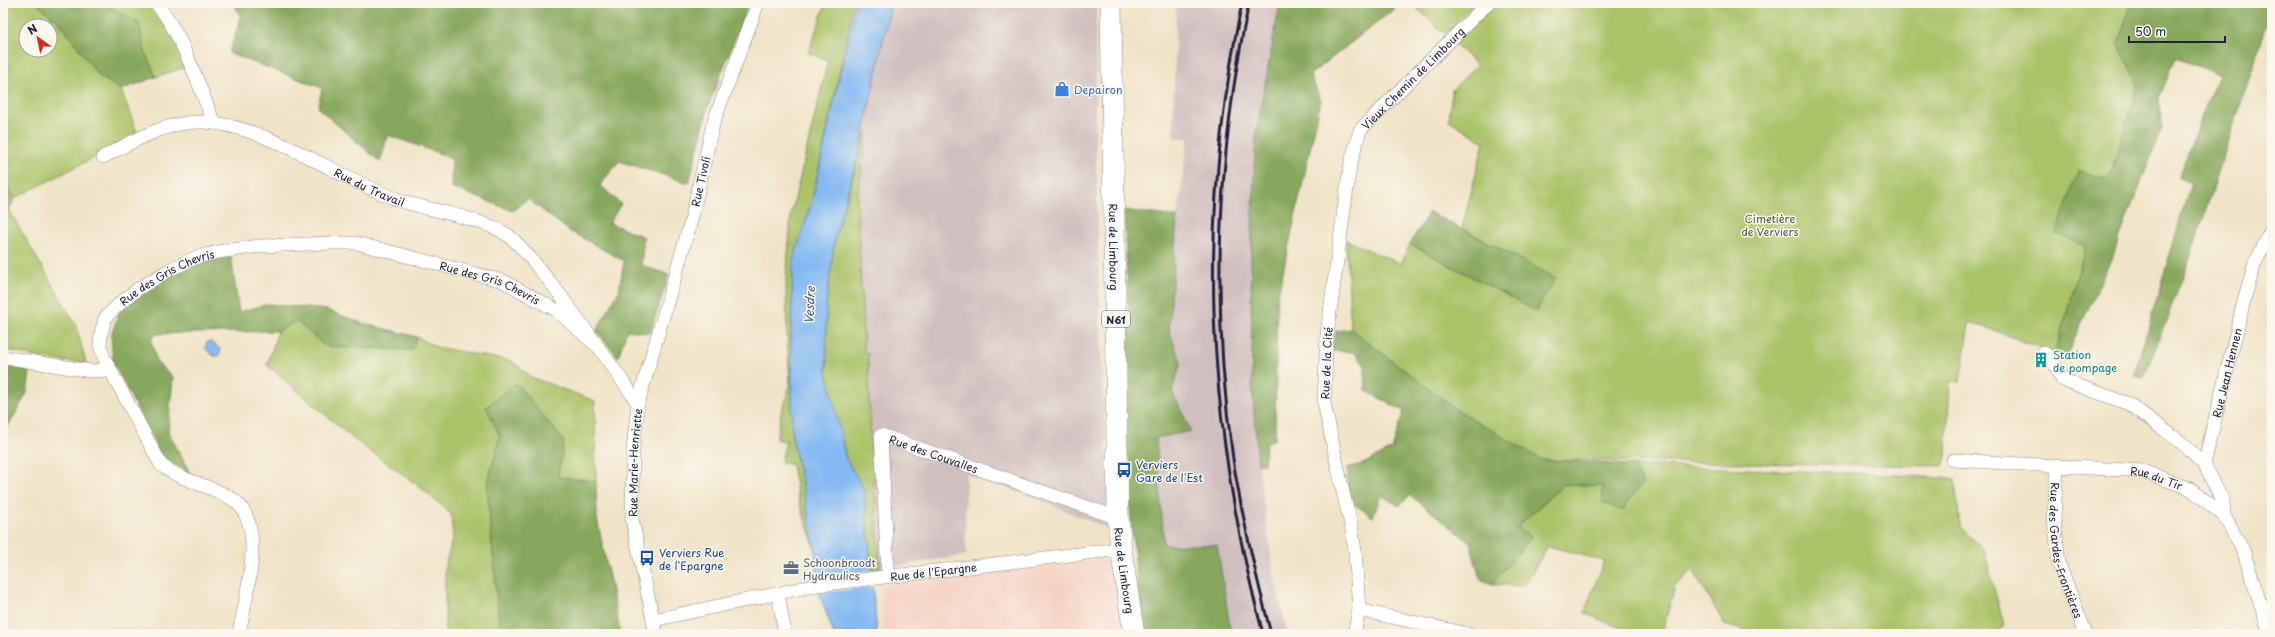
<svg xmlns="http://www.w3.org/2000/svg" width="2275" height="637" font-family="'Playpen Sans',sans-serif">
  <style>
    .built { fill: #f6d1c5 }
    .industrial { fill: #d1bfbf }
    .green { fill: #aac268; stroke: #667252; fill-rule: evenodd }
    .forest { fill: #87a85c; stroke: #54654c }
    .water { fill: #84b9f2; stroke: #536e96 }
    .pier { fill: #f1e3c7 }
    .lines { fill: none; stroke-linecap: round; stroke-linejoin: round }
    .minor-casing { stroke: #8a8281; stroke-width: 14 }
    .primary-casing { stroke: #8a8281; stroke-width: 22 }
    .minor { stroke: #fff; stroke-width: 13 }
    .primary { stroke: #fff; stroke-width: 21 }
    .rail { stroke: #22223b; stroke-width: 3 }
    .labels { text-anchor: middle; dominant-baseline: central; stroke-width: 3; stroke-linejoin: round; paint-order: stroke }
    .shield { fill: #fbf7ec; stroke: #636270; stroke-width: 1 }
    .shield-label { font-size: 10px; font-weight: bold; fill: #22223b }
    .street-label { font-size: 11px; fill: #22223b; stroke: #fbf7ec }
    .shop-label { font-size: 11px; fill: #366cbe; stroke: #fbf7ec; text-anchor: start }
    .park-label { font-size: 11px; fill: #525a4b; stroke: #fbf7ec }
    .culture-label { font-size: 11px; fill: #0d838f; stroke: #fbf7ec; text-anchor: start }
    .transit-label { font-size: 11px; fill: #164399; stroke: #fbf7ec; text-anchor: start }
    .service-label { font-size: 11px; fill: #4e5e75; stroke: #fbf7ec; text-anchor: start }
    .water-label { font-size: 12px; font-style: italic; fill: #44577b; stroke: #fbf7ec }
  </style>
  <rect width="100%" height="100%" fill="#fbf7ec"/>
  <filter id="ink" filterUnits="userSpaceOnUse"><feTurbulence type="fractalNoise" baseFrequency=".025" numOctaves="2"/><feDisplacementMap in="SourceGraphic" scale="8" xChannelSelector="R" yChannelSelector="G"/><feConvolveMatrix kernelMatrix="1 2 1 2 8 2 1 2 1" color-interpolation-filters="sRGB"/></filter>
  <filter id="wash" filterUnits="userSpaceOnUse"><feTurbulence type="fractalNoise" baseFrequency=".012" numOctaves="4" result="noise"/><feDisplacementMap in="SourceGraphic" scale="16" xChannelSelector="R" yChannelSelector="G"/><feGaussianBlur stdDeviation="0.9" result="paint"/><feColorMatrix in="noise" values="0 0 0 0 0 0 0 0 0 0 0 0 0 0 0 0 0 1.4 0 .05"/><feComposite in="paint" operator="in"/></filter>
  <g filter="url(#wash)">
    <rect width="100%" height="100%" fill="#f1e3c7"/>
    <path class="built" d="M 1111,559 L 1122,634 L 883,633 L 882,586 Z"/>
    <path class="industrial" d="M 891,3 L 1096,3 L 1095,121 L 1101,357 L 1111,530 L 1026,494 L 966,474 L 965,537 L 967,555 L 872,570 L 835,237 Z
      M 1176,3 L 1280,3 L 1256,133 L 1252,383 L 1258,464 L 1274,575 L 1288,634 L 1231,634 L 1217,545 L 1164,546 L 1156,438 L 1191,430 L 1172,391 L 1181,362 L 1169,331 L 1177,217 L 1188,138 L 1173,137 Z"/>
    <path class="green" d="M 3,3 L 36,3 L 61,24 L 99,76 L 121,90 L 138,135 L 15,198 L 3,180 ZM 26,26 L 50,26 L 50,50 L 26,50 Z
      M 102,3 L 164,3 L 192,65 L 156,77 L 145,52 L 139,23 Z
      M 826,3 L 854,3 L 812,201 L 793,261 L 791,339 L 792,435 L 815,549 L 798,498 L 792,465 L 781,462 L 786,441 L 776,439 L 782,409 L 790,384 L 787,336 L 786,280 L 791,215 L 828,60 L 808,53 Z
      M 1411,3 L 1475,3 L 1445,34 Z
      M 1494,3 L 2132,3 L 2118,43 L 2138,85 L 2109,180 L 2078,171 L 2057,234 L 2086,246 L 2055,354 L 1994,330 L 1969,323 L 1960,382 L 1950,381 L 1946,457 L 1943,466 L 1542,460 L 1451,406 L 1351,329 L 1346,240 L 1401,264 L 1410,244 L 1536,311 L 1555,278 L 1462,228 L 1484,142 L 1449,120 L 1452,90 L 1477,65 L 1454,44 Z
      M 867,130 L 857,198 L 864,353 L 868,353 L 870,421 L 880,569 L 872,570 L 864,489 L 846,459 L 827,372 L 826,306 L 835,237 Z
      M 9,210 L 76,325 L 86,363 L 51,360 L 3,349 L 3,213 Z
      M 296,321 L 325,346 L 412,350 L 417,337 L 436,347 L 511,361 L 533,378 L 595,401 L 596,481 L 558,477 L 516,383 L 486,407 L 500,436 L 487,486 L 500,634 L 445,634 L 445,566 L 453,537 L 451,514 L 420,487 L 355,440 L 267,365 L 278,331 Z
      M 1633,465 L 1881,474 L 1955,479 L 1960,527 L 1984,550 L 2004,626 L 1995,634 L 1758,634 L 1725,625 L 1693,570 L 1675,586 L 1662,634 L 1636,634 L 1584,613 L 1604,561 L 1548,546 L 1524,586 L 1492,584 L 1532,537 L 1516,528 L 1564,484 L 1603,486 L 1643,482 Z"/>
    <path class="forest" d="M 36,3 L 102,3 L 139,23 L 145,52 L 156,77 L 121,90 L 99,76 L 61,24 Z
      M 234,3 L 749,3 L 708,107 L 689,183 L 619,161 L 600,185 L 621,204 L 609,223 L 644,237 L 641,265 L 669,275 L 650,333 L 627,330 L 618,357 L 596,331 L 619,291 L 624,261 L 568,230 L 528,199 L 513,211 L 451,187 L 452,158 L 388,135 L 380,162 L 318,108 L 322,88 L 229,53 L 241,18 Z
      M 1280,3 L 1402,3 L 1310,75 L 1321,100 L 1277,299 L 1275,439 L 1266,443 L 1264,464 L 1258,464 L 1252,383 L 1251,257 L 1256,133 Z
      M 2132,3 L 2272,3 L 2272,9 L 2188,264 L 2144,377 L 2134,375 L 2191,183 L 2178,178 L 2218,74 L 2176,58 L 2159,98 L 2162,128 L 2112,257 L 2065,359 L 2055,354 L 2086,246 L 2056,234 L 2078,171 L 2109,179 L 2138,85 L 2118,43 Z
      M 3,180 L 15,198 L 9,210 L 3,213 Z
      M 1124,210 L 1177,217 L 1169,331 L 1181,362 L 1172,391 L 1191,431 L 1156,438 L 1164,545 L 1217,545 L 1231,634 L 1142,634 L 1130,507 L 1123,384 L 1130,337 Z
      M 1429,212 L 1556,278 L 1536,311 L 1410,244 Z
      M 231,256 L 239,312 L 268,304 L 327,310 L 362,323 L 417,337 L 412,350 L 325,346 L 296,321 L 278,331 L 156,334 L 151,340 L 157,363 L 173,377 L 168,431 L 190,473 L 163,459 L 113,362 L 111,335 L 120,311 L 147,289 L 194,264 Z
      M 1351,329 L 1451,406 L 1542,460 L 1633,465 L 1643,482 L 1622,511 L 1602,502 L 1603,486 L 1564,484 L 1517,527 L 1532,537 L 1492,584 L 1480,579 L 1470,542 L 1410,495 L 1399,506 L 1381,495 L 1373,517 L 1350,501 L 1347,468 L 1365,463 L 1392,449 L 1404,411 L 1366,391 L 1365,366 L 1354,352 L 1331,351 L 1336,331 Z
      M 3,359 L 31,366 L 27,393 L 3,435 Z
      M 516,383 L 564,441 L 558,477 L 596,481 L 597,518 L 620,630 L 619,634 L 500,634 L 487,486 L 500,436 L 486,407 Z"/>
    <path class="water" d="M 856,3 L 891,3 L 862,141 L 835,237 L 826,306 L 827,372 L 846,459 L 864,489 L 877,634 L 834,634 L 819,593 L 815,549 L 792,435 L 791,339 L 793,261 L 812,201 Z
      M 207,342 L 211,342 L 220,349 L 220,353 L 218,356 L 214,356 L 205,348 Z"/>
    <path class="pier" d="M 874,570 L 875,586 L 819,593 L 816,577 Z"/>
  </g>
  <g filter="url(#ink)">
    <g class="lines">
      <defs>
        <g id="minor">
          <path d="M 155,3 C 179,26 201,91 214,123"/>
          <path id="s1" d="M 103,157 C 134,141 166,121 203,122 C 268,125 342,181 404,202 C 431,210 489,220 509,236 C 525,249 537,267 550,282 C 581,321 609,362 638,403"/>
          <path d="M 2043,352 L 2052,359 L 2063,380 L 2129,404 L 2182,443 L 2204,464 L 2223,501 L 2224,516"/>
          <path d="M 3,357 L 90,371 L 109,370"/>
          <path id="s2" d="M 1953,460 L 2143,471 L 2191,489 L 2224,516 L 2243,550 L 2270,634"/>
          <path id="s3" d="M 2204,464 L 2246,293 L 2255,263 L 2272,229"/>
          <path id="s4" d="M 2057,465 L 2054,518 L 2059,564 L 2086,634"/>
          <path id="s5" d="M 888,576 L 881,435 L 1118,518"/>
          <path d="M 778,594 L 785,634"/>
          <path d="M 1359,610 L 1468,634"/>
          <path id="s6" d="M 653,620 L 817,585 L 1121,549"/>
          <path id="s7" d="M 239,634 C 245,598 270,519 229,497 C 206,484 182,481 161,465 L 104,358 L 100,345 L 101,334 L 105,318 L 119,304 L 138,289 L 171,269 L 197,257 L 218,252 L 260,246 L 332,243 L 356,243 L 503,281 L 556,310 L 596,345"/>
          <path id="s8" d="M 656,634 L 632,519 L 633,449 L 638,403 L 691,221 L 713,124 L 758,3"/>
          <path id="s9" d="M 1354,634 L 1359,610 L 1355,551 L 1351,524 L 1345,501 L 1324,403 L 1327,334 L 1350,166 L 1360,130 L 1488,3"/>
        </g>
        <g id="primary">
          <path id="s10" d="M 1111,3 L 1118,518 L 1121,549 L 1134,634"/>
        </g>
      </defs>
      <use href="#minor" class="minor-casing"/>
      <use href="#primary" class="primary-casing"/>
      <use href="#minor" class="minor"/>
      <use href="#primary" class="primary"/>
      <path class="rail" d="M 1242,3 C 1197,219 1206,421 1263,634
        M 1249,3 C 1217,152 1211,308 1233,459 C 1242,518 1256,576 1271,634"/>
    </g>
  </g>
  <defs>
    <symbol id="shop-bare" viewBox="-9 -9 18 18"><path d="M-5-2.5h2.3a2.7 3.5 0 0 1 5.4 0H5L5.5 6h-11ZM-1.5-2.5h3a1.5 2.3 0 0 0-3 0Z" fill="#3f7fe0" stroke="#fbf7ec" stroke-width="2.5" paint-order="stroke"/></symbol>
    <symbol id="building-bare" viewBox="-9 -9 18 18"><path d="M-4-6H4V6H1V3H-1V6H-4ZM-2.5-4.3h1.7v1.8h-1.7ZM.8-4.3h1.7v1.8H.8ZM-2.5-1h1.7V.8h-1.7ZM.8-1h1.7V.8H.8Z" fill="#0f9aa8" stroke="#fbf7ec" stroke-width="2.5" paint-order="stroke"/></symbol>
    <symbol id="bus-bare" viewBox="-9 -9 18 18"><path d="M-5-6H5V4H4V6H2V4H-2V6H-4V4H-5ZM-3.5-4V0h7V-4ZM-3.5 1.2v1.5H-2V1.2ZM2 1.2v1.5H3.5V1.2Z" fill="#1a4fb4" stroke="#fbf7ec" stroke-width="2.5" paint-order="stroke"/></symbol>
    <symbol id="office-bare" viewBox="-9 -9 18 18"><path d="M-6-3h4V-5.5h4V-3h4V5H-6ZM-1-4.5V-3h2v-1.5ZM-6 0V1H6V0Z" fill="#5c6f8a" stroke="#fbf7ec" stroke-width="2.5" paint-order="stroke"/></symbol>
  </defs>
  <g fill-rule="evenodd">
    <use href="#shop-bare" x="1051" y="78" width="22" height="22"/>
    <use href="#building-bare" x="2030" y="349" width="22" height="22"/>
    <use href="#bus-bare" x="1113" y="459" width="22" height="22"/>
    <use href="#bus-bare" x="636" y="547" width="22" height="22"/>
    <use href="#office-bare" x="780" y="557" width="22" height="22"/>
  </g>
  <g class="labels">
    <rect class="shield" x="1102" y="311" width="28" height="16" rx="3"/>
    <g class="shield-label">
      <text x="1116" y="319">N61</text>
    </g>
    <g class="street-label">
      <text stroke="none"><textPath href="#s9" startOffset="585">Vieux Chemin de Limbourg</textPath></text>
      <text stroke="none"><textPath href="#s8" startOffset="464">Rue Tivoli</textPath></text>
      <text stroke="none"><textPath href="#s1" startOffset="287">Rue du Travail</textPath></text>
      <text stroke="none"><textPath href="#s10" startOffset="244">Rue de Limbourg</textPath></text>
      <text stroke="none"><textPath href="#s7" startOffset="459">Rue des Gris Chevris</textPath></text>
      <text stroke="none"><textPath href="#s7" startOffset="795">Rue des Gris Chevris</textPath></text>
      <text stroke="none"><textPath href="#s9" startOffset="275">Rue de la Cité</textPath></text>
      <text stroke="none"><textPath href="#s3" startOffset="94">Rue Jean Hennen</textPath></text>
      <text stroke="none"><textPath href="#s5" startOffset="197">Rue des Couvalles</textPath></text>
      <text stroke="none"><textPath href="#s8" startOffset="174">Rue Marie-Henriette</textPath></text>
      <text stroke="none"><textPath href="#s2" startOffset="205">Rue du Tir</textPath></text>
      <text stroke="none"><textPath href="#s4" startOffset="87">Rue des Gardes-Frontières</textPath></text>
      <text stroke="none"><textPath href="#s6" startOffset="285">Rue de l'Epargne</textPath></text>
      <text stroke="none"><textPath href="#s10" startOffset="568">Rue de Limbourg</textPath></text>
    </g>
    <g class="shop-label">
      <text x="1074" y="89">Depairon</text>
    </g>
    <g class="park-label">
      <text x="1770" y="218">Cimetière<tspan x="1770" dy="13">de Verviers</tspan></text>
    </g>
    <g class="culture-label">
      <text x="2053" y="354">Station<tspan x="2053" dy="13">de pompage</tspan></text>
    </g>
    <g class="transit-label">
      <text x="1136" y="464">Verviers<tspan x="1136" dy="13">Gare de l'Est</tspan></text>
      <text x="659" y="552">Verviers Rue<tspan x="659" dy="13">de l'Epargne</tspan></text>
    </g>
    <g class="service-label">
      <text x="803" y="562">Schoonbroodt<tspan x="803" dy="13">Hydraulics</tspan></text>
    </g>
    <g class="water-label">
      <text transform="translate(809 305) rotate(-87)">Vesdre</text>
    </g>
  </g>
  <rect width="2275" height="637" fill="none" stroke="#fbf7ec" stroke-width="16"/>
  <g transform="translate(38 38) rotate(327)"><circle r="19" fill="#fbf7ec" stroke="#a4a2a5"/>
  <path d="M0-3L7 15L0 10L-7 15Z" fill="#c8321e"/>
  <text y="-6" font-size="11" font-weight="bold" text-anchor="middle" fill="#22223b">N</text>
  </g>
  <path d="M2129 36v6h96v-6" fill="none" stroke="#22223b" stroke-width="2"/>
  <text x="2135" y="36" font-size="12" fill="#22223b" stroke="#fbf7ec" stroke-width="3" paint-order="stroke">50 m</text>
</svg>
